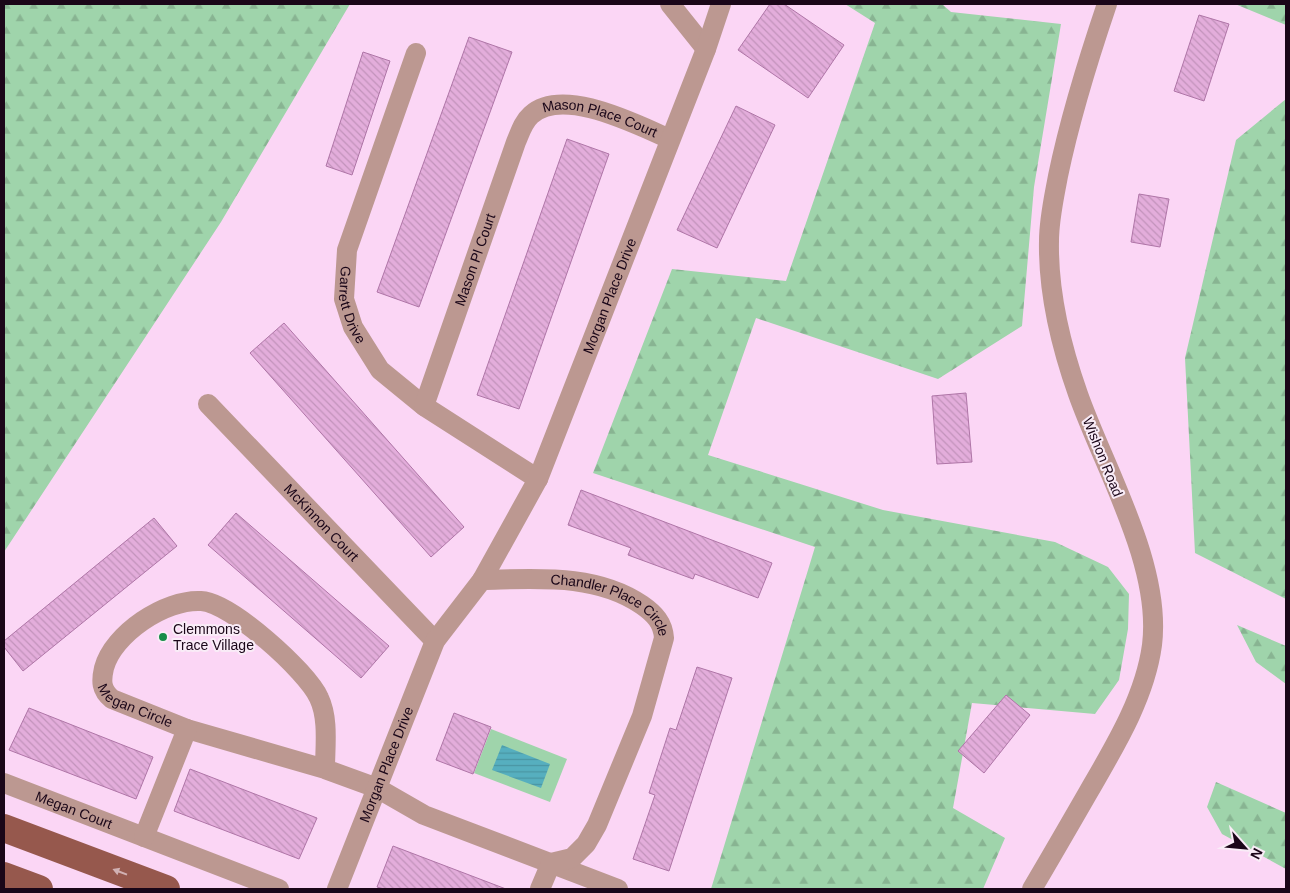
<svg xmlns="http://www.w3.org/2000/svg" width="1290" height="893" font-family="Arial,sans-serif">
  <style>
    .forest { fill: url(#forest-firs) }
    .pitch { fill: #9fd4ab }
    .water { fill: url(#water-rules) }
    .building { fill: url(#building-back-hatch); stroke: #af75a7 }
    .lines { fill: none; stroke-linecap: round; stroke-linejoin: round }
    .minor { stroke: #bc9891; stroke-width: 20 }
    .primary { stroke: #96584d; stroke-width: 28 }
    .oneway { fill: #d1b1b3 }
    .poi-dot { fill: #168d48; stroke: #f9ecf7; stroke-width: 2 }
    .labels { text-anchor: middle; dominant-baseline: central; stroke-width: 4; stroke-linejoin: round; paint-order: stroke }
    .street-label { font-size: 14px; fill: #1a0618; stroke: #f9ecf7 }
    .poi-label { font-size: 14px; fill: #1a0618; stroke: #f9ecf7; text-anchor: start }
  </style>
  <defs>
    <pattern id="forest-firs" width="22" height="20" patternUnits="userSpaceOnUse" patternTransform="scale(1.25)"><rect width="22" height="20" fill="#9fd4ab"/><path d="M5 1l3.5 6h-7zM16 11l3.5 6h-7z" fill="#88b492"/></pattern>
    <pattern id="water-rules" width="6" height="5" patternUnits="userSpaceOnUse" patternTransform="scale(1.25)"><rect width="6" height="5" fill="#56afbf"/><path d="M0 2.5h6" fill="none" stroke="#4a95a3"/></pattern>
    <pattern id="building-back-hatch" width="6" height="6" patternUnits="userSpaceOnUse" patternTransform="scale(1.25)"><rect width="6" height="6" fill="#e3addb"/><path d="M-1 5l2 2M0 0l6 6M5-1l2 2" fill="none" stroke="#c293bb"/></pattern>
  </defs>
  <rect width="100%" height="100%" fill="#fbd6f5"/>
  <path class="forest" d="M 4,4 L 350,4 L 221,222 L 4,552 Z
    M 845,4 L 942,4 L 951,12 L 1061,24 L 1034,187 L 1022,326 L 938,379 L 756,318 L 708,455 L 883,510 L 1055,542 L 1108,567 L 1129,594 L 1128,629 L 1119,680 L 1095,714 L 972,703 L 953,808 L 1005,838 L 983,889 L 711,889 L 815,547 L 593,473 L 672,269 L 786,281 L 875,23 Z
    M 1235,4 L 1286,4 L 1286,25 Z
    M 1286,99 L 1286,599 L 1195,553 L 1185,358 L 1236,140 Z
    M 1237,625 L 1286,646 L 1286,684 L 1256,662 Z
    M 1216,782 L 1286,813 L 1286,869 L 1222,834 L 1207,807 Z"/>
  <path class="pitch" d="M 491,729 L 567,759 L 550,802 L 474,773 Z"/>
  <path class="water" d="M 502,745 L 550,764 L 541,788 L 492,770 Z"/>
  <path class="building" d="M 770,4 L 784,4 L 844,45 L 808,98 L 738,50 Z
    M 1199,15 L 1229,24 L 1204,101 L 1174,91 Z
    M 469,37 L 512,52 L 419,307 L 377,292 Z
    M 363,52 L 390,61 L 352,175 L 326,166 Z
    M 736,106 L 775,125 L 717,248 L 677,230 Z
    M 567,139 L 609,154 L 519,409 L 477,395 Z
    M 1139,194 L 1169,199 L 1160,247 L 1131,242 Z
    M 284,323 L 464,527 L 431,557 L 250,353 Z
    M 966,393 L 972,462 L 937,464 L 932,396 Z
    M 581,490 L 772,563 L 758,598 L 695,574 L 693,579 L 628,555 L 631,548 L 568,525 Z
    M 236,513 L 389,646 L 361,678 L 208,545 Z
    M 154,518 L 177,546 L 23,671 L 4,647 L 4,641 Z
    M 697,667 L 732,678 L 669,871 L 633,859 L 655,795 L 649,793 L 670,728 L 676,730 Z
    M 1006,695 L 1030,715 L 984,773 L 958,751 Z
    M 29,708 L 153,757 L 136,799 L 9,750 Z
    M 454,713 L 491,727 L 473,774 L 436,760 Z
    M 190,769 L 317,818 L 299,859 L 174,811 Z
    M 393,846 L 506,889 L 384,889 L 377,887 Z"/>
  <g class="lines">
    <g class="minor">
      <path d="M 670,4 L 706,49"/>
      <path id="s1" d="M 416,53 L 347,250 L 344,299 L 353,327 L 380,370 L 424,406 L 538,479"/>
      <path id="s2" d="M 208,404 L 435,641"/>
      <path id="s3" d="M 424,406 L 516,142 C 520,133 523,122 531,115 C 563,86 637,125 670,139"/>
      <path id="s4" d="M 482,580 L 538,479 L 706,49 L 721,4"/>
      <path id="s5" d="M 325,769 C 325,747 329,719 319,698 C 307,671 230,602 201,601 C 165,599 113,634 104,668 C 101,681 101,690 112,699 L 187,729 L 325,769 L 377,788 L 424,815 L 618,889"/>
      <path id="s6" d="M 4,783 L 279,889"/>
      <path d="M 144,837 L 187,729"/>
      <path id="s7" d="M 337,889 L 435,641 L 482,580 C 536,579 595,573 642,605 C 655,614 663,623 664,638 L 642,716 L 597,825 L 586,844 L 572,858 L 551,863 L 540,889"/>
      <path d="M 1032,889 C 1051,857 1070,824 1089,791 C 1115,746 1145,697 1152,645 C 1162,565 1104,468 1078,394 C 1061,346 1048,292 1049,241 C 1049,219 1054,198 1058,176 C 1070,118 1088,60 1107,4"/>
    </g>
    <path class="primary" d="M 4,828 L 166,889
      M 4,876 L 39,889"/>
  </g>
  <defs><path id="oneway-solid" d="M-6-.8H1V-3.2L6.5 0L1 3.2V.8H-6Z" transform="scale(1.25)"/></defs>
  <use class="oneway" href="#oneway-solid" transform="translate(120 872) rotate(-159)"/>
  <circle class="poi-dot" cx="163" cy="637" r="5"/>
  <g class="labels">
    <g class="street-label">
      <text stroke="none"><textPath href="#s3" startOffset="384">Mason Place Court</textPath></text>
      <text stroke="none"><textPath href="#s3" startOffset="155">Mason Pl Court</textPath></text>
      <text stroke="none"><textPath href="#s4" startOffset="312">Morgan Place Drive</textPath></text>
      <text stroke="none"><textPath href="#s1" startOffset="265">Garrett Drive</textPath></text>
      <text transform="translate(1103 457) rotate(68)">Wishon Road</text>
      <text stroke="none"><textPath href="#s2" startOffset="164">McKinnon Court</textPath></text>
      <text stroke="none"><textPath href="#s7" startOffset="480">Chandler Place Circle</textPath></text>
      <text stroke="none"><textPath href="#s5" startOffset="410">Megan Circle</textPath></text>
      <text stroke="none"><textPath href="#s7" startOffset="134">Morgan Place Drive</textPath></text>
      <text stroke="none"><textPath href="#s6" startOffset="75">Megan Court</textPath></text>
    </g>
    <g class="poi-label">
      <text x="173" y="629">Clemmons<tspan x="173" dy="16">Trace Village</tspan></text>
    </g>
  </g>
  <rect width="1290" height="893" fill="none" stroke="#1a0618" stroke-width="10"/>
  <g transform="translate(1245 848) rotate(117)" stroke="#f9ecf7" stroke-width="4" paint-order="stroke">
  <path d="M0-4L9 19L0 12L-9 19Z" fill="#1a0618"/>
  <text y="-8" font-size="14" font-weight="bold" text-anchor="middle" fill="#1a0618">N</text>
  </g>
</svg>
